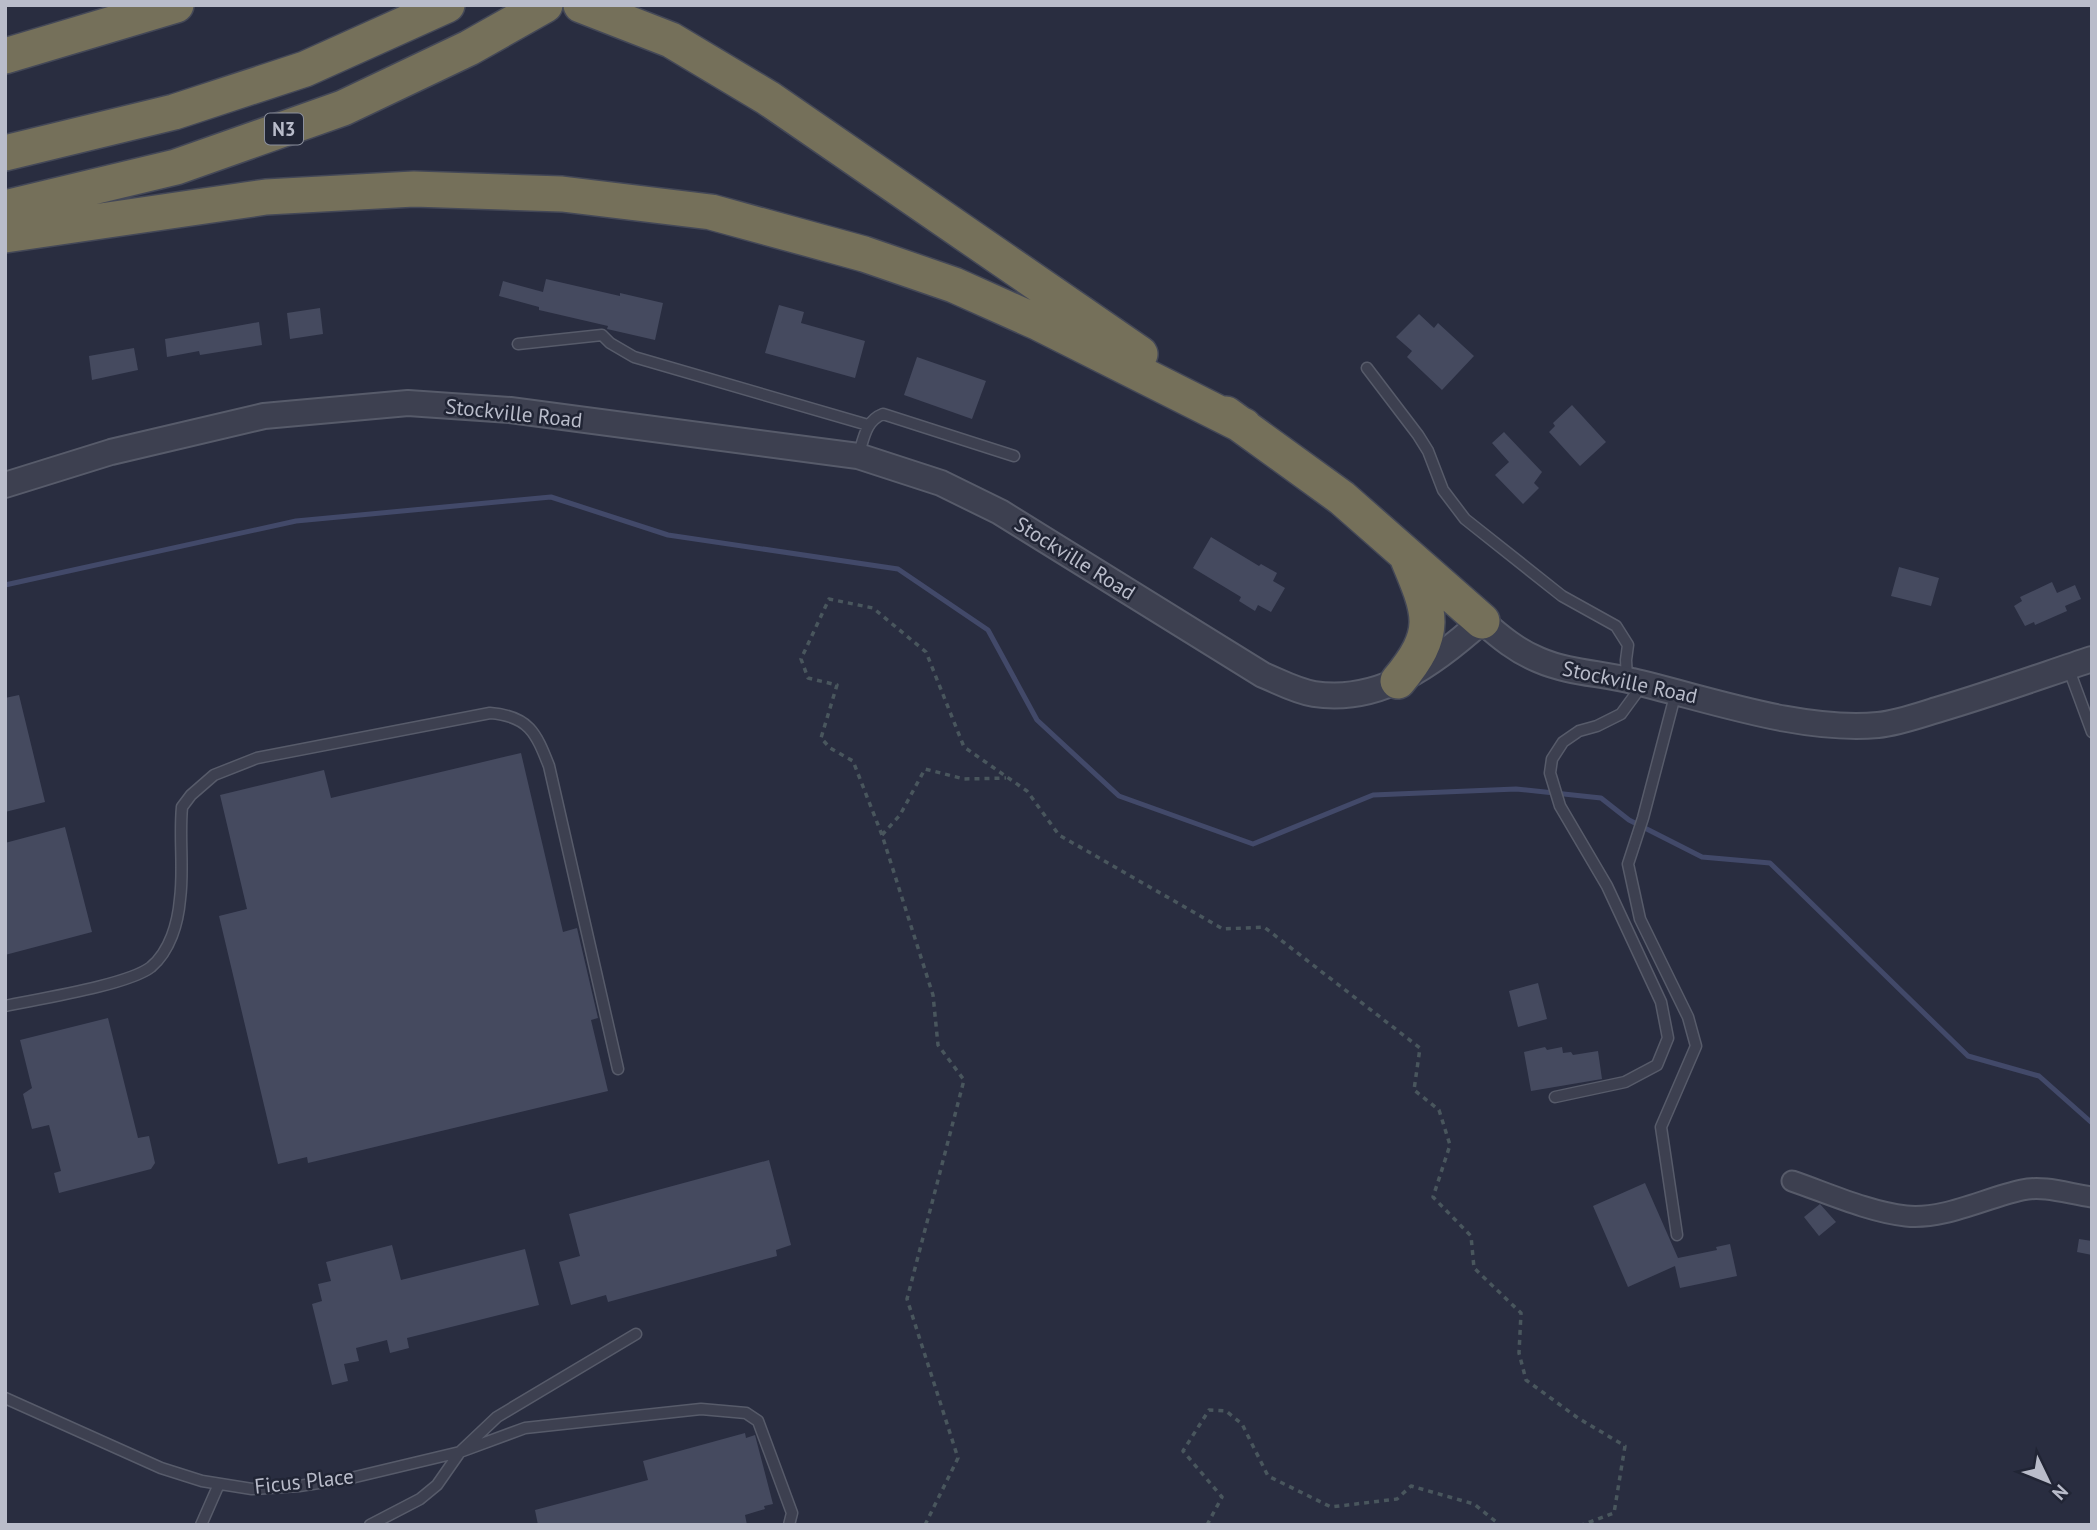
<svg xmlns="http://www.w3.org/2000/svg" width="2097" height="1530" font-family="'PT Sans',sans-serif">
  <style>
    .lines { fill: none; stroke-linecap: round; stroke-linejoin: round }
    .stream { stroke: #424969; stroke-width: 5 }
    .building { fill: #454a5f }
    .service-casing { stroke: #575b6a; stroke-width: 13 }
    .minor-casing { stroke: #575b6a; stroke-width: 23 }
    .tertiary-casing { stroke: #575b6a; stroke-width: 28 }
    .motorway-casing { stroke: #444857; stroke-width: 38 }
    .path { stroke: #49565d; stroke-width: 3.5; stroke-dasharray: 5 5; stroke-linecap: butt }
    .service { stroke: #3d4050; stroke-width: 10 }
    .minor { stroke: #3d4050; stroke-width: 19 }
    .tertiary { stroke: #3d4050; stroke-width: 24 }
    .motorway { stroke: #75705a; stroke-width: 35 }
    .labels { text-anchor: middle; dominant-baseline: central; stroke-width: 5; stroke-linejoin: round; paint-order: stroke }
    .shield { fill: #212535; stroke: #8b8f9d; stroke-width: 2 }
    .shield-label { font-size: 19px; font-weight: bold; fill: #b9bcca }
    .street-label { font-size: 21px; fill: #b9bcca; stroke: #212535 }
  </style>
  <rect width="100%" height="100%" fill="#292d40"/>
  <g class="lines">
    <path class="stream" d="M 5,585 L 296,521 L 551,497 L 668,535 L 898,569 L 988,630 L 1037,720 L 1119,796 L 1253,844 L 1373,795 L 1516,789 L 1601,798 L 1629,820 L 1702,857 L 1770,863 L 1968,1056 L 2039,1076 L 2092,1123"/>
  </g>
  <path class="building" d="M 546,279 L 620,296 L 620,293 L 663,303 L 655,340 L 607,329 L 608,326 L 539,310 L 539,307 L 499,296 L 503,281 L 543,292 Z
    M 779,305 L 804,312 L 801,323 L 865,341 L 855,378 L 765,353 Z
    M 320,308 L 323,334 L 290,339 L 287,313 Z
    M 1419,314 L 1434,328 L 1438,323 L 1474,356 L 1442,390 L 1407,357 L 1412,351 L 1396,337 Z
    M 259,322 L 262,345 L 200,355 L 199,351 L 167,357 L 165,339 Z
    M 134,348 L 138,370 L 92,380 L 89,356 Z
    M 917,357 L 986,381 L 972,419 L 904,395 Z
    M 1572,405 L 1606,442 L 1580,466 L 1549,432 L 1555,426 L 1553,423 Z
    M 1504,432 L 1542,472 L 1534,483 L 1539,488 L 1523,504 L 1495,475 L 1509,462 L 1492,443 Z
    M 1211,537 L 1259,566 L 1261,564 L 1277,573 L 1273,581 L 1285,588 L 1271,612 L 1258,605 L 1255,611 L 1239,601 L 1241,597 L 1193,568 Z
    M 1899,567 L 1939,578 L 1931,606 L 1891,596 Z
    M 2052,582 L 2057,593 L 2075,585 L 2081,599 L 2065,606 L 2067,611 L 2035,625 L 2034,622 L 2025,626 L 2014,606 L 2022,601 L 2020,597 Z
    M 19,695 L 45,802 L 5,812 L 5,698 Z
    M 521,753 L 563,932 L 577,928 L 598,1018 L 591,1020 L 608,1091 L 308,1163 L 307,1157 L 278,1164 L 219,916 L 247,909 L 220,795 L 324,770 L 331,798 Z
    M 65,827 L 92,932 L 5,955 L 5,843 Z
    M 1538,983 L 1547,1019 L 1518,1027 L 1509,991 Z
    M 108,1018 L 138,1138 L 149,1136 L 155,1163 L 151,1169 L 59,1193 L 54,1173 L 61,1171 L 49,1125 L 32,1129 L 23,1094 L 32,1088 L 20,1040 Z
    M 1545,1047 L 1547,1050 L 1562,1047 L 1563,1053 L 1571,1052 L 1573,1055 L 1598,1051 L 1602,1079 L 1531,1091 L 1524,1052 Z
    M 769,1160 L 791,1245 L 776,1250 L 777,1256 L 608,1302 L 606,1295 L 571,1305 L 559,1262 L 580,1256 L 569,1214 Z
    M 1645,1183 L 1678,1258 L 1717,1250 L 1716,1247 L 1730,1244 L 1737,1276 L 1680,1288 L 1675,1266 L 1628,1287 L 1593,1206 Z
    M 1820,1204 L 1836,1222 L 1819,1236 L 1804,1217 Z
    M 2079,1239 L 2092,1241 L 2092,1255 L 2077,1252 Z
    M 392,1245 L 401,1280 L 525,1249 L 539,1305 L 407,1338 L 409,1348 L 390,1353 L 387,1340 L 356,1348 L 359,1361 L 344,1364 L 348,1381 L 332,1385 L 312,1304 L 322,1301 L 318,1284 L 331,1281 L 326,1262 Z
    M 745,1433 L 746,1438 L 755,1435 L 773,1504 L 764,1506 L 765,1509 L 745,1515 L 747,1525 L 538,1525 L 535,1510 L 648,1480 L 643,1461 Z"/>
  <g class="lines">
    <defs>
      <path id="service" d="M 518,344 L 602,335 L 610,343 L 634,357 L 868,425
        M 1367,368 L 1418,435 L 1428,451 L 1443,490 L 1465,519 L 1562,596 L 1616,626 L 1628,645 L 1626,660 L 1627,679
        M 858,456 C 864,439 865,421 883,414 L 1014,456
        M 2068,667 L 2092,732
        M 1676,692 L 1643,818 L 1628,864 L 1640,919 L 1688,1017 L 1696,1046 L 1661,1127 L 1677,1235
        M 5,1006 C 38,999 128,985 151,967 C 170,951 178,923 180,899 C 184,869 179,838 182,807 L 191,795 L 214,775 L 257,758 L 490,713 C 529,716 536,733 549,766 L 618,1069
        M 1555,1097 L 1625,1082 L 1657,1065 L 1668,1038 L 1661,1002 L 1607,886 L 1560,806 L 1550,773 L 1552,759 L 1563,742 L 1579,731 L 1597,726 L 1621,714 L 1643,684
        M 5,1398 L 161,1468 L 202,1481 L 252,1489 L 299,1486 L 351,1478 L 460,1452 L 525,1428 L 701,1409 L 746,1413 L 758,1421 L 792,1513 L 789,1525
        M 201,1525 L 219,1484
        M 370,1525 L 420,1499 L 437,1485 L 460,1452 L 497,1417 L 636,1334"/>
      <path id="minor" d="M 1792,1181 C 1827,1193 1869,1212 1906,1216 C 1944,1220 1985,1198 2022,1190 C 2044,1185 2069,1194 2092,1197"/>
      <path id="tertiary" d="M 5,485 L 111,452 L 264,416 L 408,403 L 510,410 L 858,456 L 941,483 L 1000,512 L 1263,675 C 1280,682 1296,691 1314,694 C 1381,704 1435,663 1482,621 C 1500,637 1517,651 1539,660 C 1569,673 1601,673 1632,681 C 1709,699 1799,732 1878,725 C 1898,723 1920,715 1940,709 C 1991,694 2041,676 2092,659"/>
      <path id="motorway" d="M 581,5 L 671,40 L 768,98 L 1140,354
        M 5,56 L 176,5
        M 5,153 L 174,112 L 305,69 L 447,5
        M 5,208 L 176,167 L 343,108 L 469,48 L 545,5
        M 5,235 L 266,197 L 414,189 L 562,194 L 711,212 L 864,254 L 954,285 L 1039,323 L 1244,426
        M 1226,414 L 1342,498 L 1482,621
        M 1398,681 C 1439,632 1431,614 1408,559"/>
    </defs>
    <use href="#service" class="service-casing"/>
    <use href="#minor" class="minor-casing"/>
    <use href="#tertiary" class="tertiary-casing"/>
    <use href="#motorway" class="motorway-casing"/>
    <path class="path" d="M 882,835 L 900,815 L 925,769 L 964,779 L 1006,778
      M 925,1525 L 958,1458 L 907,1299 L 964,1080 L 938,1045 L 933,995 L 882,835 L 853,761 L 830,748 L 821,738 L 837,685 L 808,678 L 801,659 L 829,599 L 873,608 L 926,652 L 964,747 L 1027,791 L 1059,835 L 1223,929 L 1264,927 L 1420,1048 L 1414,1090 L 1439,1110 L 1450,1145 L 1433,1197 L 1471,1236 L 1474,1268 L 1521,1313 L 1519,1353 L 1526,1380 L 1578,1418 L 1625,1446 L 1614,1513 L 1582,1525
      M 1207,1525 L 1222,1497 L 1183,1451 L 1209,1410 L 1226,1411 L 1242,1424 L 1268,1476 L 1331,1507 L 1397,1499 L 1411,1486 L 1474,1504 L 1500,1525"/>
    <use href="#service" class="service"/>
    <use href="#minor" class="minor"/>
    <use href="#tertiary" class="tertiary"/>
    <use href="#motorway" class="motorway"/>
  </g>
  <g class="labels">
    <rect class="shield" x="265" y="113.5" width="38" height="31" rx="5"/>
    <g class="shield-label">
      <text x="284" y="129">N3</text>
    </g>
    <g class="street-label">
      <text transform="translate(514 413) rotate(6)">Stockville Road</text>
      <text transform="translate(1075 558) rotate(32)">Stockville Road</text>
      <text transform="translate(1630 682) rotate(12)">Stockville Road</text>
      <text transform="translate(304 1481) rotate(-6)">Ficus Place</text>
    </g>
  </g>
  <rect width="2097" height="1530" fill="none" stroke="#b9bcca" stroke-width="14"/>
  <g transform="translate(2048 1481) rotate(133)" stroke="#212535" stroke-width="5" paint-order="stroke">
  <path d="M0-5L12 26L0 18L-12 26Z" fill="#b9bcca"/>
  <text y="-10" font-size="19" font-weight="bold" text-anchor="middle" fill="#b9bcca">N</text>
  </g>
</svg>
